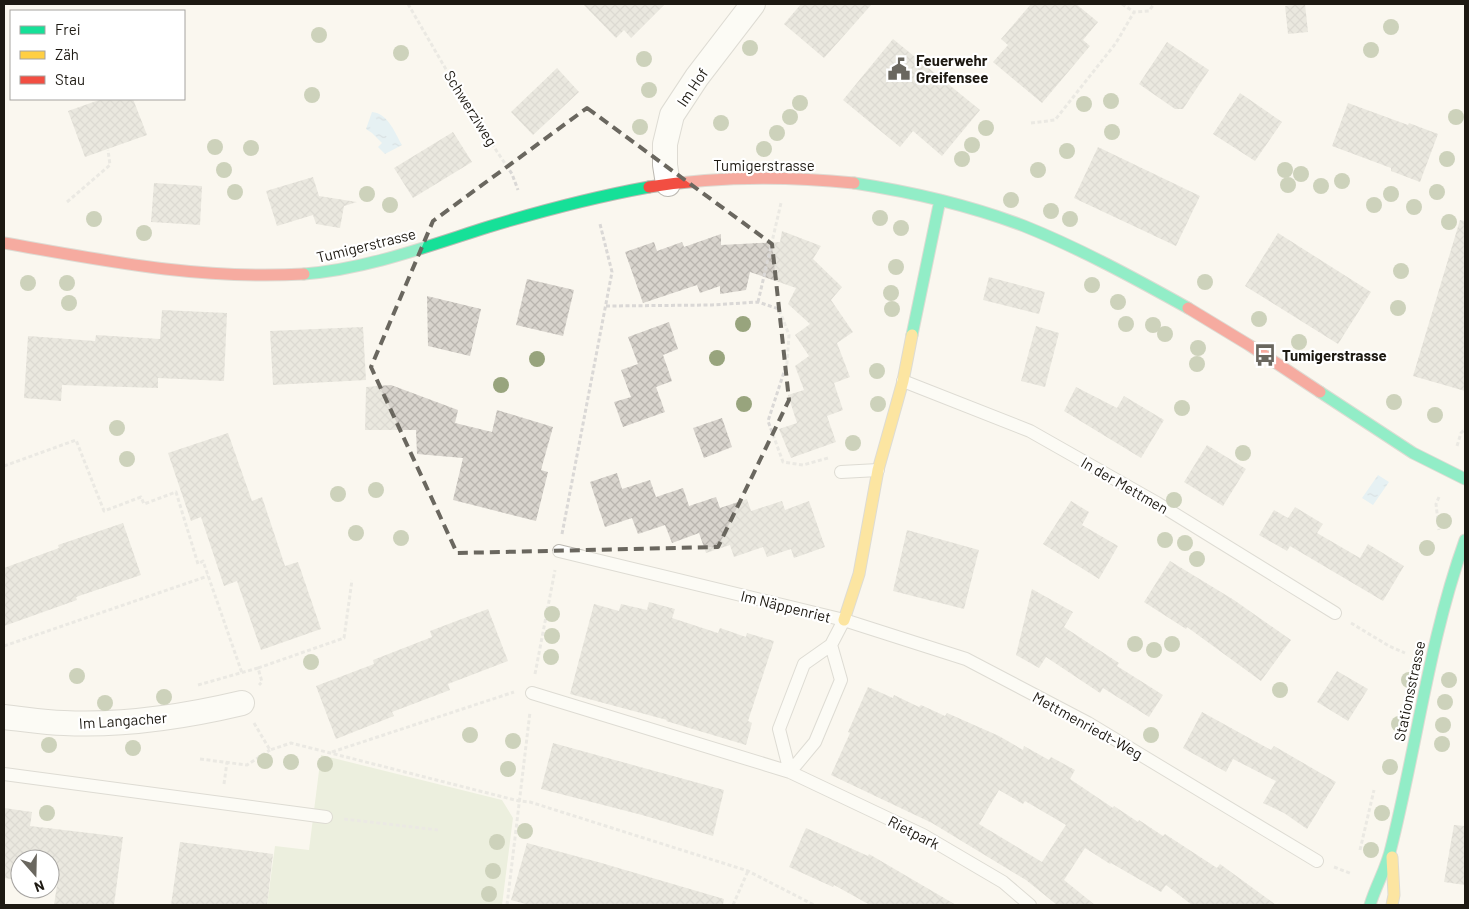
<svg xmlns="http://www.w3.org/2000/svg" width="1469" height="909" font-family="Barlow,sans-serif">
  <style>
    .grass { fill: #dce5ca }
    .water { fill: url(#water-ripples) }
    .building { fill: url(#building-cross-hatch); fill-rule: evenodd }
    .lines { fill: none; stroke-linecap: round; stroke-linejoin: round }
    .lane-casing { stroke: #bcb9b2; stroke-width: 14 }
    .street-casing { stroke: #bcb9b2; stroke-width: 26 }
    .fast-casing { stroke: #bcb9b2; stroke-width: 13 }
    .slow-casing { stroke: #bcb9b2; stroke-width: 13 }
    .jam-casing { stroke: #bcb9b2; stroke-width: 13 }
    .path { stroke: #dad8d6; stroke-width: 3; stroke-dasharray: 4 2.5; stroke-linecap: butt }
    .lane { stroke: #fefefd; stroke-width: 12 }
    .street { stroke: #fefefd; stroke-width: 24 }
    .fast { stroke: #16e098; stroke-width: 11 }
    .slow { stroke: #ffcf43; stroke-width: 11 }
    .jam { stroke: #f24e42; stroke-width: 11 }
    .tree { fill: #98a47d }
    .marked { fill: none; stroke: #6a675f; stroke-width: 4; stroke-dasharray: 10 6; stroke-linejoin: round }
    .labels { text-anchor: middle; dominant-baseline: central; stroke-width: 4.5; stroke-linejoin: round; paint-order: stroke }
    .poi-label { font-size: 15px; font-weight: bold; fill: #1d1912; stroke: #fff; text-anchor: start }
    .street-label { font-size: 15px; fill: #1d1912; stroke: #fff }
  </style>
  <defs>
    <pattern id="water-ripples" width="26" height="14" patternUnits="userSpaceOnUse" patternTransform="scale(1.25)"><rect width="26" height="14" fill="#cfe8f8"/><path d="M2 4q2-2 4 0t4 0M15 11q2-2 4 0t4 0" fill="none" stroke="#b1c6d4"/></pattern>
    <pattern id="building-cross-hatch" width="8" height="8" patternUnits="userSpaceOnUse" patternTransform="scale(1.25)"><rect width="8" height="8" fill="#d8d4cd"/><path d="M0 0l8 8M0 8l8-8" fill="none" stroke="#b9b5af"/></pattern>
  </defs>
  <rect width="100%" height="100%" fill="#faf7ef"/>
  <path class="grass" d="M 321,755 L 502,800 L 513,818 L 502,905 L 267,905 L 275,846 L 309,850 Z"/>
  <path class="water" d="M 372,112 C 388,113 395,133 402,145 L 385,154 L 378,147 L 382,143 L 372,133 L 366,129 Z
    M 1378,475 L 1389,482 L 1373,505 L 1362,498 Z"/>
  <path class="building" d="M 583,4 L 665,4 L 631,38 L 624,30 L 616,38 Z
    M 801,4 L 872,4 L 824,58 L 784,24 Z
    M 1031,4 L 1076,4 L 1098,22 L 1083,40 L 1090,46 L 1042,103 L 993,62 L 1008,45 L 1001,39 Z
    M 1305,4 L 1308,32 L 1288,34 L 1285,6 Z
    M 893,39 L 980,110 L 942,156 L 913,131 L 900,147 L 843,100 Z
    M 1167,42 L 1209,70 L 1183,109 L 1175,109 L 1139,84 Z
    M 557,68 L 579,92 L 533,135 L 511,112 Z
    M 1240,93 L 1282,122 L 1255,161 L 1213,134 Z
    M 102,99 L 133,99 L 147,135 L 85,157 L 68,111 Z
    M 1348,103 L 1408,125 L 1409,123 L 1438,134 L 1420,182 L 1391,171 L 1391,168 L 1332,146 Z
    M 453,132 L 472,162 L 413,198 L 394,168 Z
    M 1098,147 L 1200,196 L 1176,246 L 1074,198 Z
    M 313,177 L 319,196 L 357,202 L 344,206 L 340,228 L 316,224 L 313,215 L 277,226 L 266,191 Z
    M 154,183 L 202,186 L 200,225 L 151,222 Z
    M 1460,220 L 1465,221 L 1465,391 L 1413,376 Z
    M 782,231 L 821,246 L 813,259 L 842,287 L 831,300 L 853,332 L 837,343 L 850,377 L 834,383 L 843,410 L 827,416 L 836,442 L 791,458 L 779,429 L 797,423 L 788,395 L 804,390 L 795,366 L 809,356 L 795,335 L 810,324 L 788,304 L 796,288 L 750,272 L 746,290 L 720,294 L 720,286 L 700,293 L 697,285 L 643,303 L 625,252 L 654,242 L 657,251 L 682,242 L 684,247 L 721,234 L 721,245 L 780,242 Z
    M 1278,233 L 1371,292 L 1338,344 L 1245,286 Z
    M 989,277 L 1045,292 L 1039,314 L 983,300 Z
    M 527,279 L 574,290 L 563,336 L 516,325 Z
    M 427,296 L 481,309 L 470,356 L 428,346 Z
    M 162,310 L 227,313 L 224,381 L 158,378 L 158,388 L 62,385 L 61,401 L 24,398 L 28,336 L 95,341 L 96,335 L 160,339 Z
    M 669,322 L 678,349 L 663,355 L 672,381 L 656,387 L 665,412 L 623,427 L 614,402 L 631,397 L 621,370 L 638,364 L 628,337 Z
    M 1036,326 L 1059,333 L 1045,387 L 1021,381 Z
    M 363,327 L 366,380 L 273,385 L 270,331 Z
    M 391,385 L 458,410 L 455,423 L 492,432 L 497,410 L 553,427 L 541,470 L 548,472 L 536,521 L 453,500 L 463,458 L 417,454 L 416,430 L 365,430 L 366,387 Z
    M 1076,387 L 1117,408 L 1124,396 L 1164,420 L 1141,458 L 1064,411 Z
    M 722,418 L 732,447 L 704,458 L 693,428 Z
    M 228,433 L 252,501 L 262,497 L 285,566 L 298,562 L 321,629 L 261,650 L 237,581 L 224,586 L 201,517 L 191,521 L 168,453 Z
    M 1207,445 L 1246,469 L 1223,506 L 1184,482 Z
    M 617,473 L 622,489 L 650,480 L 656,497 L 683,488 L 689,506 L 716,497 L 720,508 L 747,499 L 751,511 L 782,501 L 785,510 L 809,501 L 825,547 L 794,558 L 791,549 L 767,557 L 763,547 L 734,557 L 730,545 L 706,553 L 699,533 L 672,543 L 665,525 L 638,534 L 632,518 L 605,527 L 590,482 Z
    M 1071,501 L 1089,512 L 1082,525 L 1118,546 L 1099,579 L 1043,544 Z
    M 1295,507 L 1323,524 L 1317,533 L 1360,558 L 1368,544 L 1404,566 L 1383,601 L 1290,546 L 1287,551 L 1259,535 L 1274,510 L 1288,518 Z
    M 123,523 L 141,575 L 76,597 L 77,600 L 4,626 L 4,568 L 59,548 L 58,545 Z
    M 907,530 L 979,550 L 964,609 L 893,591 Z
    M 1170,561 L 1234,600 L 1291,640 L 1261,681 L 1187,627 L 1186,629 L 1144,602 Z
    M 1032,589 L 1073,612 L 1064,627 L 1119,663 L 1117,666 L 1163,695 L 1149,717 L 1103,688 L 1100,693 L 1046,657 L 1039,668 L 1016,655 Z
    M 649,602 L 675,609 L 672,618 L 718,633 L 720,628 L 746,637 L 747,633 L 774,641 L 748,721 L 752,723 L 746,745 L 666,721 L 667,720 L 570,694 L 594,604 L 619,611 L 621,604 L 647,610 Z
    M 488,609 L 508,661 L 448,684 L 450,690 L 392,712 L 394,716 L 336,739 L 316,686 L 374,664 L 373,660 L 432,637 L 430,631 Z
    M 1337,671 L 1368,689 L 1348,721 L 1317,702 Z
    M 868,687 L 893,698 L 894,695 L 919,707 L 921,705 L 945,716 L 947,713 L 999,736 L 1023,750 L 1024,746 L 1049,760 L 1051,757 L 1075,770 L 1070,779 L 1113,808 L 1114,806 L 1138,822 L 1139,820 L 1163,836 L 1165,834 L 1217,868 L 1220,864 L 1276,905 L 1192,905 L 1166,885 L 1161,892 L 1111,863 L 1110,864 L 1085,848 L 1064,880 L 1095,905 L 1057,905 L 1026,880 L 932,823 L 831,775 L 850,733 L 848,732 ZM 999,790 L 1023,804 L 1025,801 L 1066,825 L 1042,862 L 979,824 Z
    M 1202,712 L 1271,750 L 1274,746 L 1336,782 L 1307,829 L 1284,813 L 1263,803 L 1276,781 L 1233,759 L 1226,772 L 1183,748 Z
    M 553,743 L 724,790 L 713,836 L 642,815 L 541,789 Z
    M 4,808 L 32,812 L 30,826 L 123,837 L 114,905 L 54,905 L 57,885 L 50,884 L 50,859 L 20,859 L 20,880 L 4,878 Z
    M 1454,825 L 1465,826 L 1465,885 L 1444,882 Z
    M 806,828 L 868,856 L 869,854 L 956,905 L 870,905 L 834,885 L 833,887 L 789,867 Z
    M 180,842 L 273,854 L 267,905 L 171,905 Z
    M 527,843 L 598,862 L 724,899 L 723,905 L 529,905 L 511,900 Z"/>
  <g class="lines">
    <defs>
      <path id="lane" d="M 903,381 L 1030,431 L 1157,503 L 1335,613
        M 841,472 L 878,470
        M 559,551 L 844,620 L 966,659 L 1088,723 L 1317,861
        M 532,693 L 790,772 L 923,835 L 1003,882 L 1030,905
        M 790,772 L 779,729 L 804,664 L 831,645 L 844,620
        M 790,772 L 815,742 L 841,680 L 831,645
        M 4,774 L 326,817"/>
      <path id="street" d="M 668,184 L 665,165 L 665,144 L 672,115 L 697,77 L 753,4
        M 4,717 C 24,719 44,723 64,723 C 125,726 183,717 242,703"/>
      <path id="fast" d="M 854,183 C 912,192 969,205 1024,226 C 1079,248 1136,279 1188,308
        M 304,274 C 367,269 428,246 488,227 C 541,211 594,197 649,187
        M 912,335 L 940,200
        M 1320,392 L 1413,453 L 1465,479
        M 1370,905 C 1376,885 1387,867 1391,848 C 1417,745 1429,640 1465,540"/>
      <path id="slow" d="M 844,620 L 859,574 L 878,470 L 903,381 L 912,335
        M 1392,857 L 1394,895 L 1392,905"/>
      <path id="jam" d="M 649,187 C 717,176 786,176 854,183
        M 4,243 C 106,261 200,280 304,274
        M 1188,308 L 1249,345 L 1320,392"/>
    </defs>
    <use href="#lane" class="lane-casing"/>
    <use href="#street" class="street-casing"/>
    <use href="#fast" class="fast-casing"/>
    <use href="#slow" class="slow-casing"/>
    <use href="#jam" class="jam-casing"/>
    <path class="path" d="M 408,4 L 472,114 L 512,174 L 518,190
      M 1122,4 L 1134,12
      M 1031,123 L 1055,120 L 1116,43 L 1134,12 L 1149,11 L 1154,4
      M 67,202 L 110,165 L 108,150
      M 758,302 L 781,203
      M 606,306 L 712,305 L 758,302 L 779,309 L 789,335 L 787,363 L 768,421 L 783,462 L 803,465 L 828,458
      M 1457,446 L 1461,433 L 1465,429
      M 4,466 L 76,440 L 104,511 L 141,497 L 144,504 L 176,492 L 198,564 L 203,561 L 242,673
      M 1439,497 L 1436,504 L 1439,530
      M 562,534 L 612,272 L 600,224
      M 1351,623 L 1389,646 L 1405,653
      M 4,646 L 208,576
      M 258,668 L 344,638 L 352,580
      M 535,674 L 555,570
      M 198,685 L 258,668 L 262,682 L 259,685
      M 254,723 L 270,750 L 291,743 L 519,801 L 530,802 L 748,871 L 814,905
      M 332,752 L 514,692
      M 200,759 L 247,765 L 270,750
      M 224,784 L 227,762
      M 344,819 L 438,830
      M 1360,850 L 1374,790
      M 1334,867 L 1352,874
      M 507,905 L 530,712
      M 733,905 L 748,871"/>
    <use href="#lane" class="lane"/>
    <use href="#street" class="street"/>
    <use href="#fast" class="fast"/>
    <use href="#slow" class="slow"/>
    <use href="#jam" class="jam"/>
  </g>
  <g class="tree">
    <circle cx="1391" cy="27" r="8"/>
    <circle cx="319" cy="35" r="8"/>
    <circle cx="750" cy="48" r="8"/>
    <circle cx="1371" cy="50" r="8"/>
    <circle cx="401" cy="53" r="8"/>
    <circle cx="644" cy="59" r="8"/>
    <circle cx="649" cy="90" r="8"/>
    <circle cx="312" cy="95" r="8"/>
    <circle cx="1111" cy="101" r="8"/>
    <circle cx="800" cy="103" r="8"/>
    <circle cx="1084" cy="104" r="8"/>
    <circle cx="790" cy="117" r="8"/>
    <circle cx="1456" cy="117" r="8"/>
    <circle cx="721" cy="123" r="8"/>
    <circle cx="640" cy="127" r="8"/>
    <circle cx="986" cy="128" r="8"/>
    <circle cx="1112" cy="132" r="8"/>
    <circle cx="777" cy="133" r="8"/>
    <circle cx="972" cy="145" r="8"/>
    <circle cx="215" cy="147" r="8"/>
    <circle cx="251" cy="148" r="8"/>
    <circle cx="764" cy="149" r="8"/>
    <circle cx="1067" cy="151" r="8"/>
    <circle cx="962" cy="159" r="8"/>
    <circle cx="1447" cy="159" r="8"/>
    <circle cx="224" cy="170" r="8"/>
    <circle cx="1038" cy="170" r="8"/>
    <circle cx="1285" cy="170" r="8"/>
    <circle cx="1301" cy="174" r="8"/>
    <circle cx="1342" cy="181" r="8"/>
    <circle cx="1288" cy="185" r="8"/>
    <circle cx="1321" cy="186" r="8"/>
    <circle cx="235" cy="192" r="8"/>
    <circle cx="1437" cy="192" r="8"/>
    <circle cx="367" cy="194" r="8"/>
    <circle cx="1391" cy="194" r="8"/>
    <circle cx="1011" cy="200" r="8"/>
    <circle cx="390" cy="205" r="8"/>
    <circle cx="1374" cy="205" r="8"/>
    <circle cx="1414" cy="207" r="8"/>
    <circle cx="1051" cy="211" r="8"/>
    <circle cx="880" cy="218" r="8"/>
    <circle cx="94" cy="219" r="8"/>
    <circle cx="1070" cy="219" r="8"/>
    <circle cx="1449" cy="222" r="8"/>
    <circle cx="901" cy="228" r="8"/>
    <circle cx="144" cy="233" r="8"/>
    <circle cx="896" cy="267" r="8"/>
    <circle cx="1401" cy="271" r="8"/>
    <circle cx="1205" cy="282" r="8"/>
    <circle cx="28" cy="283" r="8"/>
    <circle cx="67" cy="283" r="8"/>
    <circle cx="1092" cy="285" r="8"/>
    <circle cx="891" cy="293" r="8"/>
    <circle cx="1118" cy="302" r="8"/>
    <circle cx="69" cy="303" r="8"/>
    <circle cx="1398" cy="308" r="8"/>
    <circle cx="892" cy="309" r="8"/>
    <circle cx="1259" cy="319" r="8"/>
    <circle cx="743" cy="324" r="8"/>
    <circle cx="1126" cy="324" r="8"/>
    <circle cx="1153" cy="325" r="8"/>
    <circle cx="1165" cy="334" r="8"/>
    <circle cx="1299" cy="342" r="8"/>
    <circle cx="1198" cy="348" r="8"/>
    <circle cx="717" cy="358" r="8"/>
    <circle cx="537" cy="359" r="8"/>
    <circle cx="1197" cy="364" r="8"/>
    <circle cx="877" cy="371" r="8"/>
    <circle cx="501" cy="385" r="8"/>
    <circle cx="1394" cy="402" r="8"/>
    <circle cx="744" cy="404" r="8"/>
    <circle cx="878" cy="404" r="8"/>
    <circle cx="1182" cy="408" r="8"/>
    <circle cx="1435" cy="415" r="8"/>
    <circle cx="117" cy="428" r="8"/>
    <circle cx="853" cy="443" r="8"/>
    <circle cx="1243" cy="453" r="8"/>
    <circle cx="127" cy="459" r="8"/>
    <circle cx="376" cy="490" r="8"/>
    <circle cx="338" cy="494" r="8"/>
    <circle cx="1174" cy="500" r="8"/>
    <circle cx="1444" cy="521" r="8"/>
    <circle cx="356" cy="533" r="8"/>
    <circle cx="401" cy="538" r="8"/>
    <circle cx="1165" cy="540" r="8"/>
    <circle cx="1185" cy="543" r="8"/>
    <circle cx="1427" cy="548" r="8"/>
    <circle cx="1197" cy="559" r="8"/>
    <circle cx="552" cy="614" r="8"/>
    <circle cx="552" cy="636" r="8"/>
    <circle cx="1135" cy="644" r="8"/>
    <circle cx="1172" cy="644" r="8"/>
    <circle cx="1154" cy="650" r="8"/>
    <circle cx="551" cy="657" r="8"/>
    <circle cx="311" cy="662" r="8"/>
    <circle cx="77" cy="676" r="8"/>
    <circle cx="1409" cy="680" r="8"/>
    <circle cx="1449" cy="680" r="8"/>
    <circle cx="1280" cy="690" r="8"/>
    <circle cx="164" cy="697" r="8"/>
    <circle cx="1445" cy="702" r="8"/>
    <circle cx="105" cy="703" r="8"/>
    <circle cx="1399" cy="724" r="8"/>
    <circle cx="1443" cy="725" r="8"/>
    <circle cx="470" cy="735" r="8"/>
    <circle cx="1151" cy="735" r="8"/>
    <circle cx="513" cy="741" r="8"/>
    <circle cx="1442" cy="744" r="8"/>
    <circle cx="49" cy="745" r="8"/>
    <circle cx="133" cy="748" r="8"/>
    <circle cx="265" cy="761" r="8"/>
    <circle cx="291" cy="762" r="8"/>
    <circle cx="325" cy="764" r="8"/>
    <circle cx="1390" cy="767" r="8"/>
    <circle cx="508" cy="769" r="8"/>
    <circle cx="47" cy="813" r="8"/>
    <circle cx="1382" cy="813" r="8"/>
    <circle cx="525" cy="831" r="8"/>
    <circle cx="497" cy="842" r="8"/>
    <circle cx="1371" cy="850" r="8"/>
    <circle cx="493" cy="871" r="8"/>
    <circle cx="489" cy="894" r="8"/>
  </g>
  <path d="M0 0H1469V909H0ZM 587,108 L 772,244 L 789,400 L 718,547 L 457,553 L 371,367 L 433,221 Z" fill="#faf7ef" fill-opacity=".55" fill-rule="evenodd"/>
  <path class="marked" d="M 587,108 L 772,244 L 789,400 L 718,547 L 457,553 L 371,367 L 433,221 Z"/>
  <defs>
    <symbol id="civic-bare" viewBox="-9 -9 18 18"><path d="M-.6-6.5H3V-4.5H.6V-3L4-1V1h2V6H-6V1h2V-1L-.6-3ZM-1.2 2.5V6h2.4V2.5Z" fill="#6a675f" stroke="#fff" stroke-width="2.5" paint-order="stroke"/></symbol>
    <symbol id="bus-bare" viewBox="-9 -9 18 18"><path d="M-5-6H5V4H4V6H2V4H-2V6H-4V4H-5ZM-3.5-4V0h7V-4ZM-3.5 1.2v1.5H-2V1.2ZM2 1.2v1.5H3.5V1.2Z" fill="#6a675f" stroke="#fff" stroke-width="2.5" paint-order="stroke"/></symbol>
  </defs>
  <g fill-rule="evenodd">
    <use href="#civic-bare" x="883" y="53" width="32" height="32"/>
    <use href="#bus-bare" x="1249" y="339" width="32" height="32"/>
  </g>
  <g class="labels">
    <g class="poi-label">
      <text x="916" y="60">Feuerwehr<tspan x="916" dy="17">Greifensee</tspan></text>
      <text x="1282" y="355">Tumigerstrasse</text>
    </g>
    <g class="street-label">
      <text transform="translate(692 87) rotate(-56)">Im Hof</text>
      <text transform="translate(471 108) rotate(58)">Schwerziweg</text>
      <text x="764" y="165">Tumigerstrasse</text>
      <text transform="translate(366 245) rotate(-14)">Tumigerstrasse</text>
      <text transform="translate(1125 485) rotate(30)">In der Mettmen</text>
      <text transform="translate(786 606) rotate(14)">Im Näppenriet</text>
      <text transform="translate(1409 691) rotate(-78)">Stationsstrasse</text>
      <text transform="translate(123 720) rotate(-4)">Im Langacher</text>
      <text transform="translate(1088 725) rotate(29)">Mettmenriedt-Weg</text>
      <text transform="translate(914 832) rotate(27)">Rietpark</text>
    </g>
  </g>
  <rect width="1469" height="909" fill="none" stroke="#1d1912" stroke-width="10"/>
  <rect x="10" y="10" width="175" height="90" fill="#ffffff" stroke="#a5a3a0"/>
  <rect x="20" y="26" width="25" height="8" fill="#16e098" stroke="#a5a3a0"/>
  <text x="55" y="35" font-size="15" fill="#1d1912">Frei</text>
  <rect x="20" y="51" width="25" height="8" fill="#ffcf43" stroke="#a5a3a0"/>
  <text x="55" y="60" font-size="15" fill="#1d1912">Zäh</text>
  <rect x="20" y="76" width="25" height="8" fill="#f24e42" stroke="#a5a3a0"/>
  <text x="55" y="85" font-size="15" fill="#1d1912">Stau</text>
  <g transform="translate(35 874) rotate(160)"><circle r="24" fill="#ffffff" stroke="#a5a3a0"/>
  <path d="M0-4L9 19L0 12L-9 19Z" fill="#6a675f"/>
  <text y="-8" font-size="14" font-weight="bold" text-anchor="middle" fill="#1d1912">N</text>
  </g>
</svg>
